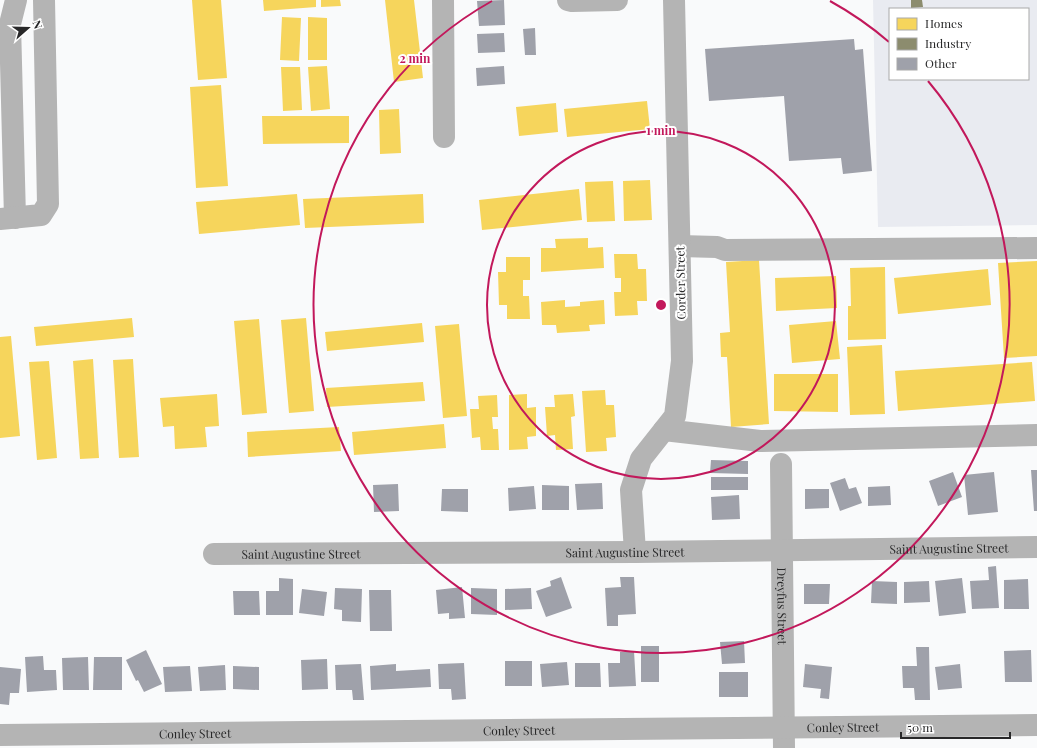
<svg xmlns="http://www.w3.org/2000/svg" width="1037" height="748" font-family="'Playfair Display',serif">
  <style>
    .built { fill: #e9ebf1; fill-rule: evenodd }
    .homes { fill: #f6d55c }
    .industry { fill: #8c8c6e }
    .building { fill: #9fa1aa }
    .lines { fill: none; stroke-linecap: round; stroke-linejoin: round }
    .minor { stroke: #b4b4b4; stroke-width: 22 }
    .ring { fill: none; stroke: #c2185b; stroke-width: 2 }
    .labels { text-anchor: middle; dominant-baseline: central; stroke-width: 4; stroke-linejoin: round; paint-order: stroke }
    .street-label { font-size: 12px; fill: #282829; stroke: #fff }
    .centre { fill: #c2185b; stroke: #fff; stroke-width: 2 }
    .ring-label { font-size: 12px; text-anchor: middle; font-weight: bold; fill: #c2185b; stroke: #fff; stroke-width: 4; stroke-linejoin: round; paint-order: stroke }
  </style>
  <rect width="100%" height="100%" fill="#f9fafb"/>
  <path class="built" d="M 873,0 L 1037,0 L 1037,225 L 878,227 ZM 890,9 L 1028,9 L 1028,79 L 890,79 Z"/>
  <path class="homes" d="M 192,0 L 221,0 L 227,78 L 198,80 Z
    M 263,0 L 316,0 L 316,7 L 264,11 Z
    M 321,0 L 340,0 L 341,6 L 321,7 Z
    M 385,0 L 414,0 L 423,78 L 394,82 Z
    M 282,17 L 301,18 L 299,61 L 280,60 Z
    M 308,17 L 327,18 L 327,60 L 308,60 Z
    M 327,66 L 330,109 L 311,111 L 308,67 Z
    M 281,67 L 300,67 L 302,110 L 283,111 Z
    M 221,85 L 228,186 L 196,188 L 190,87 Z
    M 647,101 L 650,129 L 567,137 L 564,109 Z
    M 556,103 L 558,132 L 519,136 L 516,107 Z
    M 399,109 L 401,153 L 380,154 L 379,110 Z
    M 262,116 L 349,116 L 349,143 L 263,144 Z
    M 650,180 L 652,220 L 624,221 L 623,181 Z
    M 613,181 L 615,221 L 587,222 L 585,182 Z
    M 579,189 L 582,220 L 482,230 L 479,200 Z
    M 297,194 L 300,225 L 199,234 L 196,202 Z
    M 423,194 L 424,223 L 305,228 L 303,199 Z
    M 588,238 L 588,248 L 603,247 L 604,268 L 541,272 L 541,248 L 556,248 L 555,239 Z
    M 614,254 L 637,254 L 638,269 L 646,269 L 647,301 L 637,301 L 638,315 L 615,316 L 614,292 L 621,292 L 621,278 L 615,278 Z
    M 506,257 L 530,257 L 530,280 L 523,280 L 523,296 L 529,296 L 530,319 L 507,319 L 507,305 L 499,305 L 498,272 L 506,272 Z
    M 759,260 L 769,424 L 731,427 L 727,357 L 721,357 L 720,333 L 730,332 L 726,262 Z
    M 1037,261 L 1037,356 L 1004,358 L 998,263 Z
    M 885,267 L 886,339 L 848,340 L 848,306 L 851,306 L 850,268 Z
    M 988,269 L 991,305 L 898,314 L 894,278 Z
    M 836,276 L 837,308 L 776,311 L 775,278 Z
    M 565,300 L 565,307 L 580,306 L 580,302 L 604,300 L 605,324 L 589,325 L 590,331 L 557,333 L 556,325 L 542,325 L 541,302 Z
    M 132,318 L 134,337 L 36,346 L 34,327 Z
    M 306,318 L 314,411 L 289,413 L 281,320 Z
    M 259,319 L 267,413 L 242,415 L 234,321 Z
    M 836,321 L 840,359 L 792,363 L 789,325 Z
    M 422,323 L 424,342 L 327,351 L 325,332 Z
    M 459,324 L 467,416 L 443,418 L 435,326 Z
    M 11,336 L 20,436 L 0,438 L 0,337 Z
    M 882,345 L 885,414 L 850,415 L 847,347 Z
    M 93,359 L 99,458 L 80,459 L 73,361 Z
    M 133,359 L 139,457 L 119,458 L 113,360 Z
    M 49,361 L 57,458 L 37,460 L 29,362 Z
    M 1032,362 L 1035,401 L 898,411 L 895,371 Z
    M 774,374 L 838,374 L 838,412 L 774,411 Z
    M 423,382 L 425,401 L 327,407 L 326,388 Z
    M 605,390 L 606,405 L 614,405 L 616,437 L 606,438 L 607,451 L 586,452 L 582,391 Z
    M 217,394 L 219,426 L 205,427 L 207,447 L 175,449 L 174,426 L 163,427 L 160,398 Z
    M 527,394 L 527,408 L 536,407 L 536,436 L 527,437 L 528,449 L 509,450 L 509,395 Z
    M 573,394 L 575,416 L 571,417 L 573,449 L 556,450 L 555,435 L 547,436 L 545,407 L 555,407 L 554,395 Z
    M 497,395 L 498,417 L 492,417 L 493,429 L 498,429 L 499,450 L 481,450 L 480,437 L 472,438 L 470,409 L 479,409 L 478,396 Z
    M 444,424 L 446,448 L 354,455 L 352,432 Z
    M 339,427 L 341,451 L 248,457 L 247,432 Z"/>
  <path class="industry" d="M 911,0 L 922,0 L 923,7 L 911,8 Z"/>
  <path class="building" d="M 504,0 L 505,25 L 479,26 L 477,1 Z
    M 535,28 L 536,55 L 525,55 L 523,29 Z
    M 504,33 L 505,52 L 478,53 L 477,34 Z
    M 854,39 L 855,50 L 863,49 L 872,171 L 843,174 L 841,158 L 789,161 L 784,96 L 709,101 L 705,49 Z
    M 504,66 L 505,84 L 477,86 L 476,68 Z
    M 711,460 L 748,461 L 748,474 L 710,473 Z
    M 1031,470 L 1037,470 L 1037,511 L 1034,511 Z
    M 953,472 L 962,497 L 938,506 L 929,481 Z
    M 994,472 L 998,512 L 968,515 L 964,475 Z
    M 711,477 L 748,477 L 748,490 L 711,490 Z
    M 845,478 L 849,489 L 856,487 L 862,503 L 840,511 L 830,483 Z
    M 602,483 L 603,509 L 577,510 L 575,484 Z
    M 398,484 L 399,511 L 374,512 L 373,485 Z
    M 542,485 L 569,486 L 569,510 L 542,510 Z
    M 534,486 L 536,509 L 509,511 L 508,488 Z
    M 890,486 L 891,505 L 868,506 L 868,487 Z
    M 442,489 L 468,489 L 468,512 L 441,511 Z
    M 805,489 L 829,489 L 829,508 L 805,509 Z
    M 739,495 L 740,519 L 712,520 L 711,497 Z
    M 996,566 L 999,608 L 972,609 L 970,581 L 989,580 L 988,567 Z
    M 561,577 L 572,608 L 546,617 L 536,591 L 551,586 L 550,581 Z
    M 620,577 L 634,577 L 636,614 L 618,615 L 618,626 L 607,626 L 605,588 L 621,587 Z
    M 279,578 L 293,579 L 293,615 L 266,615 L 266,591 L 279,591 Z
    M 962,578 L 966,613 L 939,616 L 935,581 Z
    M 1028,579 L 1029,609 L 1004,609 L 1004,580 Z
    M 872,581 L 897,582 L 897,604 L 871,603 Z
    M 929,581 L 930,602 L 904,603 L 904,582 Z
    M 804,584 L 830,584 L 829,604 L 804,604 Z
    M 462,587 L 465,618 L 449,619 L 449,613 L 438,614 L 436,590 Z
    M 335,588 L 362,589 L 361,622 L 342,621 L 342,610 L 334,609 Z
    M 471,588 L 497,589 L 497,615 L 471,614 Z
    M 531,588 L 532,609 L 505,610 L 505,589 Z
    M 302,589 L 327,592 L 324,616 L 299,613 Z
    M 369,590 L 391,590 L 392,631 L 370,631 Z
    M 233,591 L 259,591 L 260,615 L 234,615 Z
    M 744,641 L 745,663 L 722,664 L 720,642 Z
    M 641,646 L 659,646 L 659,682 L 641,682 Z
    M 916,647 L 929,647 L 930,700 L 915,700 L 914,688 L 903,688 L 902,666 L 917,666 Z
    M 146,650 L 162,684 L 144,692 L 138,680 L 136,681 L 126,660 Z
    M 1031,650 L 1032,682 L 1005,682 L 1004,651 Z
    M 634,651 L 636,686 L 609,687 L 608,663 L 620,663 L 620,652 Z
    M 43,656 L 44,670 L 56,670 L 57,690 L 27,692 L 25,657 Z
    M 88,657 L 89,690 L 63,690 L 62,658 Z
    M 94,657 L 122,657 L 122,690 L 93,690 Z
    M 327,659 L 328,689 L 302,690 L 301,660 Z
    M 505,661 L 532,661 L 532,686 L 505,686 Z
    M 567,662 L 569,685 L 542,687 L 540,664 Z
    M 464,663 L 466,699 L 452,700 L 451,689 L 439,689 L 438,664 Z
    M 575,663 L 600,663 L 601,687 L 575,687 Z
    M 361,664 L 364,700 L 353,700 L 352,690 L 336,690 L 335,665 Z
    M 396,664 L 396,671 L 430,669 L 431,687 L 371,690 L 370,666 Z
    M 805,664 L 832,667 L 829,699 L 820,698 L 821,689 L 803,687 Z
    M 960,664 L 962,688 L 938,690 L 935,667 Z
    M 225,665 L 226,690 L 200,691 L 198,667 Z
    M 190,666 L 192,691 L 165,692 L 163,667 Z
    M 233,666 L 259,667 L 259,690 L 233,689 Z
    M 0,667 L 21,669 L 19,693 L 10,693 L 9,705 L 0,704 Z
    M 719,672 L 748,672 L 748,697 L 719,697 Z"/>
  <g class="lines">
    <g class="minor">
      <path d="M 443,0 L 444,137"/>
      <path d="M 568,0 L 572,1 L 617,0"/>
      <path d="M 15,218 L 10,24 L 16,0"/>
      <path d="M 0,219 L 41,215 L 48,204 L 44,0"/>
      <path d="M 680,246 L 717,247 L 725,250 L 1037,248"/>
      <path d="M 664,430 L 760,441 L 1037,435"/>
      <path id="s1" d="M 781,464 L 784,748"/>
      <path d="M 635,552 L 631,490 L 641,459 L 675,416 L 682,361 L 674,0"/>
      <path id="s2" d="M 214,554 L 635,552 L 1037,547"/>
      <path id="s3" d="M 0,735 L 1037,725"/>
    </g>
  </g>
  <g class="ring">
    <circle cx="661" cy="305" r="174"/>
    <path d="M830 1A348 348 0 0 1 889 42M928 81A348 348 0 1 1 492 1"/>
  </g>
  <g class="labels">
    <g class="street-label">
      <text transform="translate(680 283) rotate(-91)">Corder Street</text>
      <text stroke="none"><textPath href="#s2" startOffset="735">Saint Augustine Street</textPath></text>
      <text stroke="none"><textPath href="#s2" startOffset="411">Saint Augustine Street</textPath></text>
      <text stroke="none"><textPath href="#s2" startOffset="87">Saint Augustine Street</textPath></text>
      <text stroke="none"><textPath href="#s1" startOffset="142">Dreyfus Street</textPath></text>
      <text stroke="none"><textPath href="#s3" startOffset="843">Conley Street</textPath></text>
      <text stroke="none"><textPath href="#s3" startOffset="519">Conley Street</textPath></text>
      <text stroke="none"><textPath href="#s3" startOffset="195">Conley Street</textPath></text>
    </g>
  </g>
  <circle cx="661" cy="305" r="6" class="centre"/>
  <g class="ring-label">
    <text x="415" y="63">2 min</text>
    <text x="661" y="135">1 min</text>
  </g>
  <rect x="889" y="8" width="140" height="72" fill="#ffffff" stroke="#a9a9a9"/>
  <rect x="897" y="18" width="20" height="12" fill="#f6d55c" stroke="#a9a9a9"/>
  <text x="925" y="28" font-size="12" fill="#282829">Homes</text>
  <rect x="897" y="38" width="20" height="12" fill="#8c8c6e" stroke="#a9a9a9"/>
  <text x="925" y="48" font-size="12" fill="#282829">Industry</text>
  <rect x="897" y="58" width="20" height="12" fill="#9fa1aa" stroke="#a9a9a9"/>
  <text x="925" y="68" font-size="12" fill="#282829">Other</text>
  <g transform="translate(28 28) rotate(70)" stroke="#ffffff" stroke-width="3" paint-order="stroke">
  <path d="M0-3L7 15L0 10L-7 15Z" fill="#282829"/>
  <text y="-6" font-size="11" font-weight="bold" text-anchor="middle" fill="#282829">N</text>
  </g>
  <path d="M901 732v6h109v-6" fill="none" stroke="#282829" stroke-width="2"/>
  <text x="907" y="732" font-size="12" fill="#282829" stroke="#ffffff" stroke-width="3" paint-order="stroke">50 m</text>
</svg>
